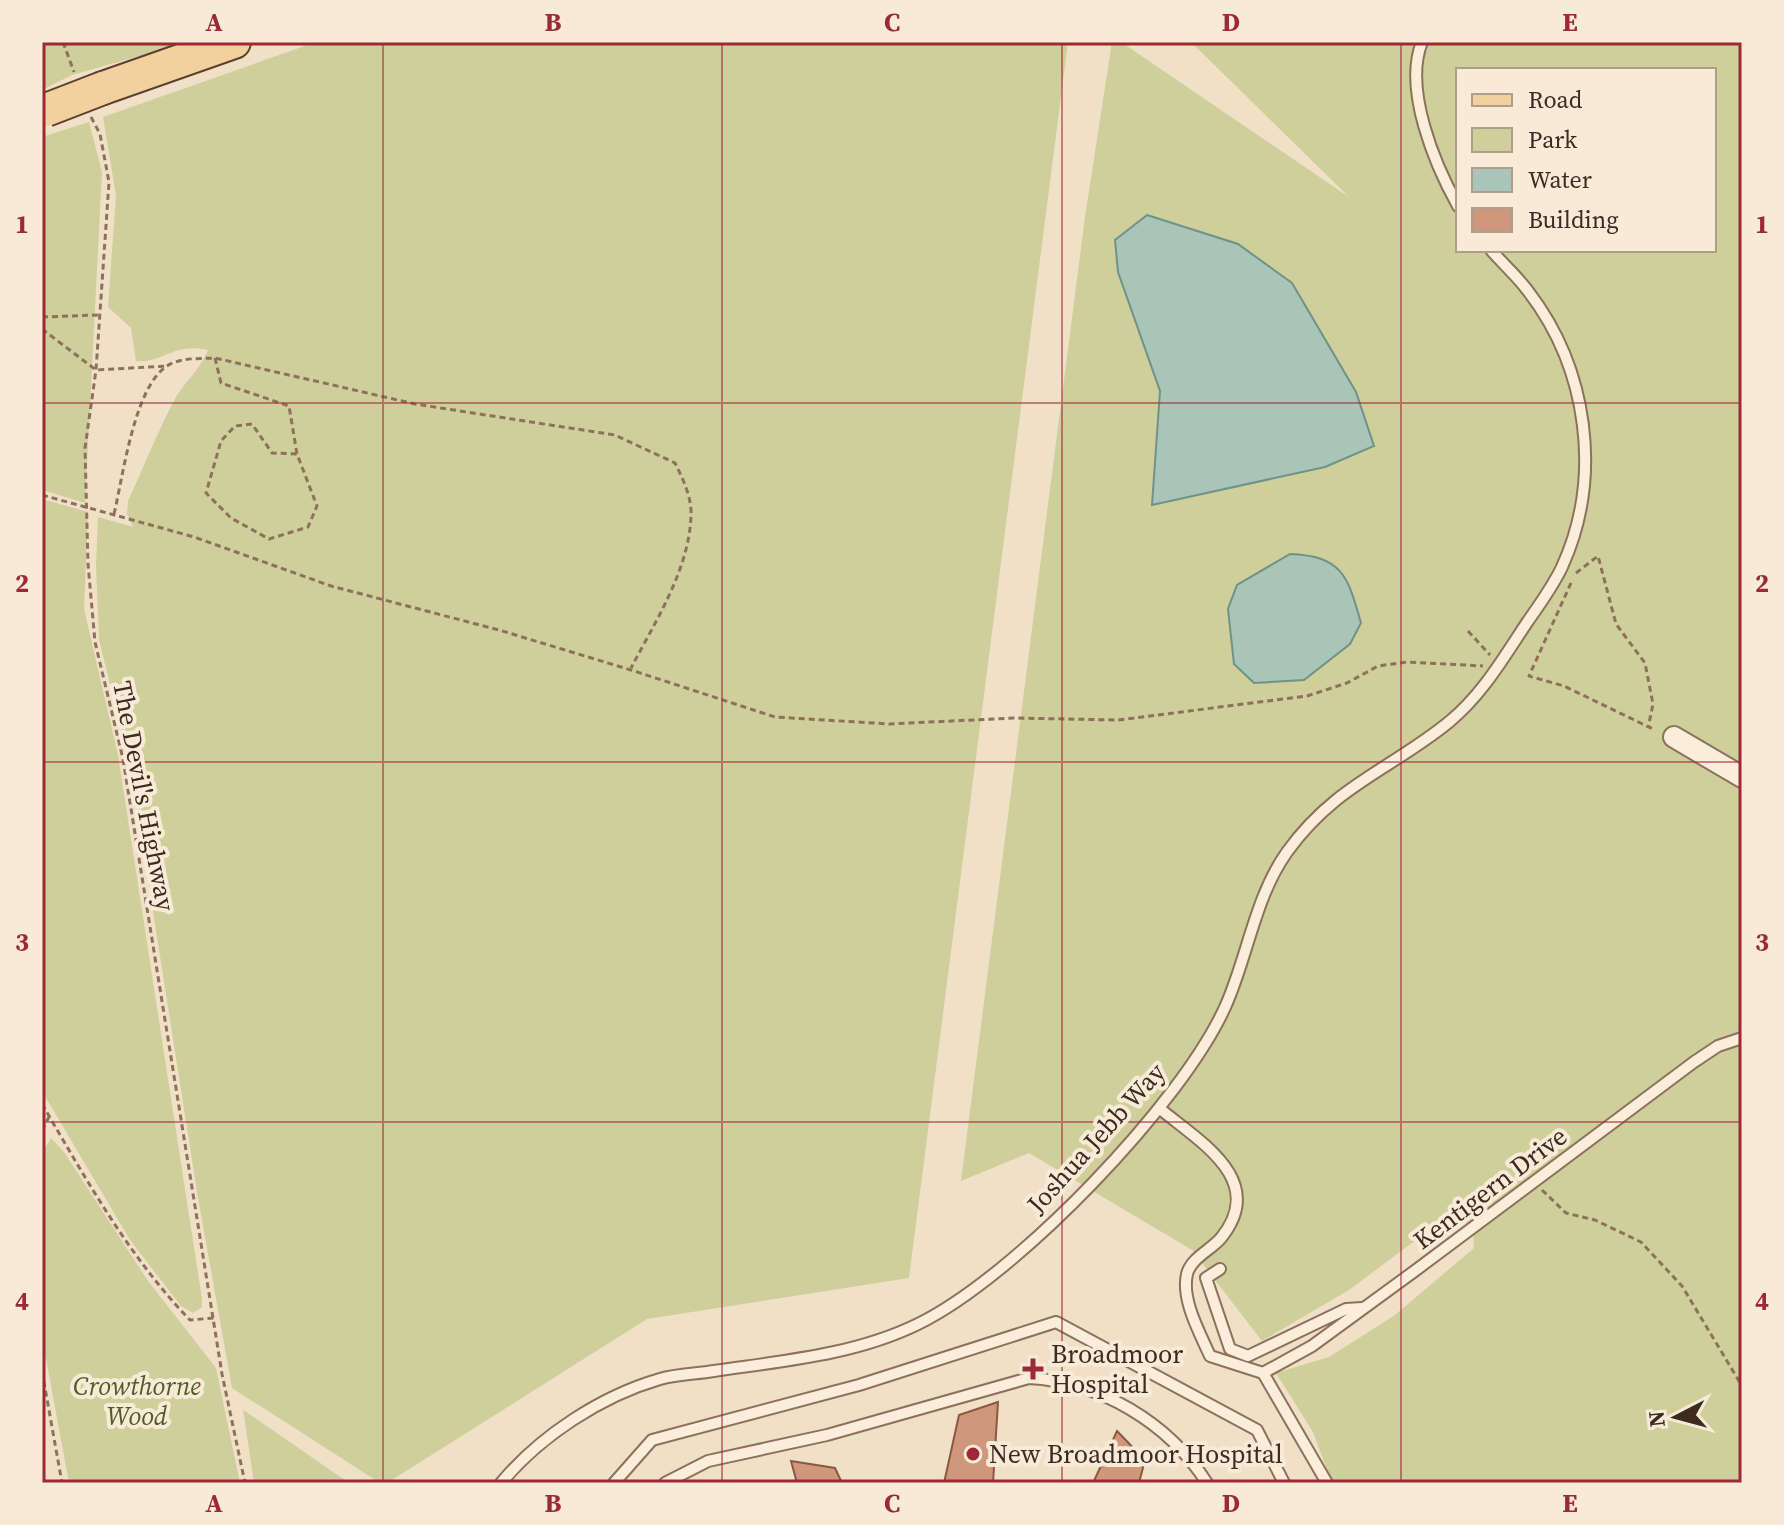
<svg xmlns="http://www.w3.org/2000/svg" width="1784" height="1525" font-family="'Source Serif 4',serif">
  <style>
    .green { fill: #cecf9a; fill-rule: evenodd }
    .water { fill: #a9c4b9; stroke: #6f9386; stroke-width: 2 }
    .building { fill: #cf977c; stroke: #8d5740; stroke-width: 2 }
    .lines { fill: none; stroke-linecap: round; stroke-linejoin: round }
    .service-casing { stroke: #8d715c; stroke-width: 14 }
    .minor-casing { stroke: #8d715c; stroke-width: 24 }
    .primary-casing { stroke: #5b4030; stroke-width: 36 }
    .path { stroke: #8d715c; stroke-width: 3; stroke-dasharray: 6 4; stroke-linecap: butt }
    .service { stroke: #faeedb; stroke-width: 10 }
    .minor { stroke: #faeedb; stroke-width: 20 }
    .primary { stroke: #f3d19f; stroke-width: 32 }
    .primary-bridge-casing { stroke: #5b4030; stroke-width: 36; stroke-linecap: butt }
    .primary-bridge { stroke: #f3d19f; stroke-width: 32 }
    .grid { fill: none; stroke: #9e2936; stroke-width: 2; stroke-opacity: 0.55 }
    .poi-dot { fill: #9e2936; stroke: #f7ebd7; stroke-width: 3 }
    .labels { text-anchor: middle; dominant-baseline: central; stroke-width: 8; stroke-linejoin: round; paint-order: stroke }
    .street-label { font-size: 26px; fill: #3d2b20; stroke: #f7ebd7 }
    .poi-label { font-size: 26px; fill: #3d2b20; stroke: #f7ebd7; text-anchor: start }
    .park-label { font-size: 26px; font-style: italic; fill: #525a26; stroke: #f7ebd7 }
    .neatline { fill: none; stroke: #9e2936; stroke-width: 3 }
    .grid-label { font-size: 26px; text-anchor: middle; font-weight: bold; fill: #9e2936 }
  </style>
  <rect width="100%" height="100%" fill="#f0e0c7"/>
  <path class="green" d="M 42,42 L 189,42 L 72,75 L 42,90 Z
    M 316,42 L 1068,42 L 909,1278 L 647,1319 L 387,1483 L 380,1483 L 232,1388 L 198,1198 L 130,765 L 99,640 L 96,565 L 98,517 L 133,527 L 127,514 L 128,501 C 144,467 158,430 176,397 C 187,379 200,370 208,350 C 173,342 162,364 136,361 L 131,328 L 108,307 L 116,196 L 103,117 Z
    M 1112,42 L 1121,42 L 1349,197 L 1191,42 L 1742,42 L 1742,1483 L 1332,1483 L 1313,1432 L 1276,1373 L 1329,1357 L 1395,1315 L 1474,1248 L 1473,1229 L 1452,1213 L 1349,1290 L 1262,1341 L 1192,1250 L 1029,1153 L 961,1181 L 1085,217 ZM 1458,70 L 1714,70 L 1714,250 L 1458,250 Z
    M 89,122 L 102,172 L 85,503 L 42,490 L 42,137 Z
    M 42,499 L 88,512 L 84,609 L 118,755 L 202,1299 L 202,1307 L 193,1313 L 181,1306 L 130,1240 L 42,1091 Z
    M 51,1138 L 64,1152 L 148,1281 L 216,1368 L 240,1483 L 69,1483 L 42,1337 L 42,1153 Z
    M 243,1409 L 242,1409 L 349,1483 L 254,1483 Z"/>
  <path class="water" d="M 1147,215 L 1238,244 L 1292,283 L 1356,392 L 1374,446 L 1325,467 L 1152,505 L 1160,391 L 1118,272 L 1115,240 Z
    M 1290,554 C 1343,556 1348,577 1361,623 L 1350,644 L 1304,680 L 1254,683 L 1234,664 L 1228,609 L 1237,585 Z"/>
  <path class="building" d="M 998,1402 L 993,1483 L 944,1483 L 959,1415 Z
    M 1117,1431 L 1145,1460 L 1139,1483 L 1093,1483 Z
    M 791,1461 L 835,1468 L 842,1483 L 797,1483 Z"/>
  <g class="lines">
    <defs>
      <path id="service" d="M 1422,42 C 1403,89 1435,165 1458,206
        M 1159,1108 C 1200,1142 1268,1180 1221,1238 C 1211,1250 1191,1258 1187,1274 C 1181,1300 1200,1333 1210,1356 L 1263,1373 L 1327,1483
        M 1220,1269 L 1206,1278 L 1230,1349 L 1248,1356 L 1346,1309 L 1362,1308
        M 1263,1373 L 1312,1346 L 1416,1270 L 1694,1062 L 1718,1046 L 1742,1038
        M 501,1483 C 540,1436 601,1396 660,1379 C 677,1374 696,1374 714,1371 C 782,1361 855,1355 918,1324 C 1015,1277 1183,1103 1226,1005 C 1248,955 1255,897 1287,852 C 1335,785 1390,770 1449,722 C 1483,694 1504,657 1528,621 C 1540,604 1553,586 1562,567 C 1603,477 1588,369 1528,291 C 1517,276 1503,264 1491,250
        M 614,1483 L 652,1440 L 859,1385 L 1056,1322 L 1257,1430 L 1284,1483
        M 665,1483 L 708,1461 L 827,1435 L 1029,1378 C 1100,1382 1168,1422 1207,1483"/>
      <path id="minor" d="M 1674,737 L 1742,777"/>
      <path id="primary" d="M 103,88 L 234,42"/>
    </defs>
    <use href="#service" class="service-casing"/>
    <use href="#minor" class="minor-casing"/>
    <use href="#primary" class="primary-casing"/>
    <path class="path" d="M 63,42 L 74,72
      M 91,117 L 100,134 L 109,182 L 96,370 L 85,448 L 88,564 L 95,642 L 123,759 L 222,1374 L 245,1483
      M 42,317 L 98,315
      M 42,329 L 96,370 L 167,366
      M 215,358 L 221,383 L 289,406 L 297,454 L 317,506 L 308,527 L 269,539 L 231,518 L 206,493 L 221,441 L 235,426 L 252,424 L 272,453 L 297,454
      M 42,495 L 194,537 L 331,586 L 499,630 L 631,670 L 775,717 L 890,724 L 1013,718 L 1118,720 L 1307,696 L 1347,683 L 1378,666 L 1407,662 L 1483,666
      M 114,514 C 123,477 134,387 167,366 C 181,357 199,359 215,358 L 415,404 L 615,435 L 675,463 C 683,479 692,498 691,516 C 689,570 655,622 631,668
      M 1576,573 L 1598,556 L 1616,624 L 1645,663 L 1653,704 L 1648,728
      M 1571,583 L 1529,676 L 1564,686 L 1655,730
      M 1468,631 L 1490,655
      M 42,1104 C 86,1179 129,1257 190,1320 L 214,1318
      M 42,1130 L 49,1117
      M 1542,1190 L 1566,1213 L 1595,1220 L 1641,1242 L 1682,1286 L 1742,1386
      M 42,1371 L 62,1483"/>
    <use href="#service" class="service"/>
    <use href="#minor" class="minor"/>
    <use href="#primary" class="primary"/>
    <defs>
      <path id="primary-bridge" d="M 46,110 L 103,88"/>
    </defs>
    <use href="#primary-bridge" class="primary-bridge-casing"/>
    <use href="#primary-bridge" class="primary-bridge"/>
  </g>
  <path class="grid" d="M 383,42 L 383,1483M 722,42 L 722,1483M 1062,42 L 1062,1483M 1401,42 L 1401,1483M 42,403 L 1742,403M 42,762 L 1742,762M 42,1122 L 1742,1122"/>
  <g class="poi-dot">
    <path d="M1029 1357h8v8h8v8h-8v8h-8v-8h-8v-8h8z"/>
    <circle cx="973" cy="1454" r="8"/>
  </g>
  <g class="labels">
    <g class="street-label">
      <text transform="translate(144 796) rotate(79)">The Devil's Highway</text>
      <text transform="translate(1096 1138) rotate(-48)">Joshua Jebb Way</text>
      <text transform="translate(1490 1188) rotate(-37)">Kentigern Drive</text>
    </g>
    <g class="poi-label">
      <text x="1051" y="1354">Broadmoor<tspan x="1051" dy="30">Hospital</tspan></text>
      <text x="989" y="1454">New Broadmoor Hospital</text>
    </g>
    <g class="park-label">
      <text x="137" y="1386">Crowthorne<tspan x="137" dy="30">Wood</tspan></text>
    </g>
  </g>
  <rect width="1784" height="1525" fill="none" stroke="#f7ebd7" stroke-width="88"/>
  <rect x="1456" y="68" width="260" height="184" fill="#f7ebd7" stroke="#ad9e8e" stroke-width="2"/>
  <rect x="1472" y="94" width="40" height="12" fill="#f3d19f" stroke="#ad9e8e" stroke-width="2"/>
  <text x="1528" y="108" font-size="24" fill="#3d2b20">Road</text>
  <rect x="1472" y="128" width="40" height="24" fill="#cecf9a" stroke="#ad9e8e" stroke-width="2"/>
  <text x="1528" y="148" font-size="24" fill="#3d2b20">Park</text>
  <rect x="1472" y="168" width="40" height="24" fill="#a9c4b9" stroke="#ad9e8e" stroke-width="2"/>
  <text x="1528" y="188" font-size="24" fill="#3d2b20">Water</text>
  <rect x="1472" y="208" width="40" height="24" fill="#cf977c" stroke="#ad9e8e" stroke-width="2"/>
  <text x="1528" y="228" font-size="24" fill="#3d2b20">Building</text>
  <g transform="translate(1676 1417) rotate(264)" stroke="#f7ebd7" stroke-width="6" paint-order="stroke">
  <path d="M0-6L14 30L0 20L-14 30Z" fill="#3d2b20"/>
  <text y="-12" font-size="22" font-weight="bold" text-anchor="middle" fill="#3d2b20">N</text>
  </g>
  <rect x="44" y="44" width="1696" height="1437" class="neatline"/>
  <g class="grid-label">
    <text x="214" y="31">A</text>
    <text x="553" y="31">B</text>
    <text x="892" y="31">C</text>
    <text x="1231" y="31">D</text>
    <text x="1570" y="31">E</text>
    <text x="22" y="233">1</text>
    <text x="1762" y="233">1</text>
    <text x="22" y="592">2</text>
    <text x="1762" y="592">2</text>
    <text x="22" y="951">3</text>
    <text x="1762" y="951">3</text>
    <text x="22" y="1310">4</text>
    <text x="1762" y="1310">4</text>
    <text x="214" y="1512">A</text>
    <text x="553" y="1512">B</text>
    <text x="892" y="1512">C</text>
    <text x="1231" y="1512">D</text>
    <text x="1570" y="1512">E</text>
  </g>
</svg>
